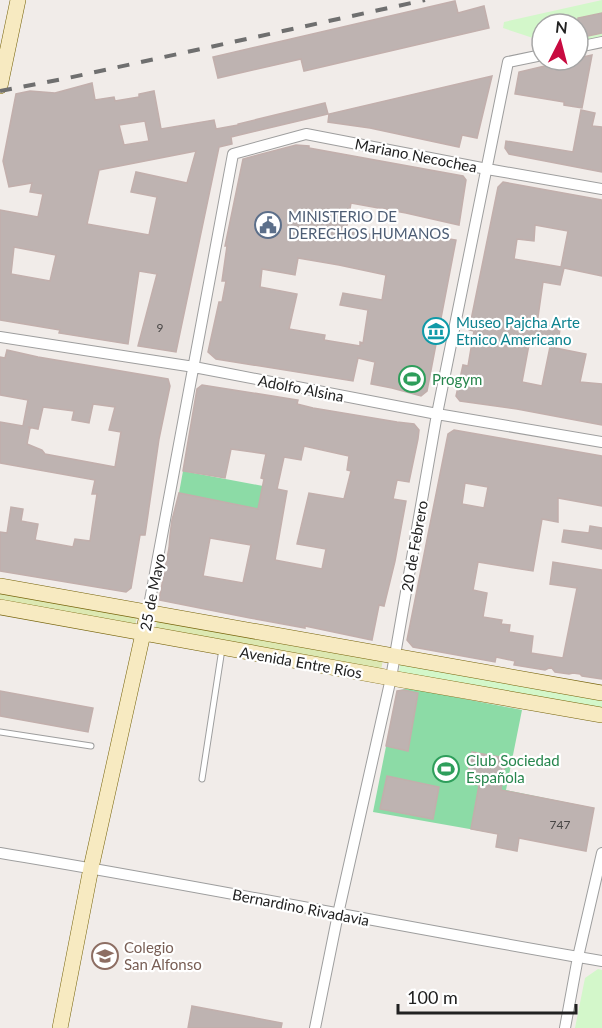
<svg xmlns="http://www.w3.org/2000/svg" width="602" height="1028" font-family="Lato,sans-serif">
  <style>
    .grass { fill: #dce8b2 }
    .park { fill: #d3f7ca }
    .pitch { fill: #8cdba6 }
    .building { fill: #beb3b1; stroke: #c2afac; stroke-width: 1.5; fill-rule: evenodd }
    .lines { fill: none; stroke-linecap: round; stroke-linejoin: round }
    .service-casing { stroke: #9e9e9e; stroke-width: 7 }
    .minor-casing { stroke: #9e9e9e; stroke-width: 12 }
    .secondary-casing { stroke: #76630b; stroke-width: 16 }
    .service { stroke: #fff; stroke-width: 5 }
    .minor { stroke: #fff; stroke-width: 10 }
    .secondary { stroke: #f7eac1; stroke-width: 15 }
    .rail { stroke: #6f6f6f; stroke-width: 4; stroke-dasharray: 12 12; stroke-linecap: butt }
    .labels { text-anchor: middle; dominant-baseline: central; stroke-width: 4.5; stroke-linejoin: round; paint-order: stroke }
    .number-label { font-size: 12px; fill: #484645 }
    .street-label { font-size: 15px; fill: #212121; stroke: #fff }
    .service-label { font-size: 15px; fill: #4e5e75; stroke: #fff; text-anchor: start }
    .culture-label { font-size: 15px; fill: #0d838f; stroke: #fff; text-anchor: start }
    .leisure-label { font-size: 15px; fill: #27864d; stroke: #fff; text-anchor: start }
    .education-label { font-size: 15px; fill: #785e54; stroke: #fff; text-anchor: start }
  </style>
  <rect width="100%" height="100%" fill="#f1ece9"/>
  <path class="grass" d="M 0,592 L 137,616 L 135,626 L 0,602 Z
    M 157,620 L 383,660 L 381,670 L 155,630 Z"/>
  <path class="park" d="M 602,0 L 602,37 L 578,42 L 578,24 L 542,24 L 542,41 L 503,28 L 504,22 Z
    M 400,664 L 602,700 L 602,709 L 399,673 Z
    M 598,969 L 602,970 L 602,1028 L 575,1028 L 585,978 Z"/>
  <path class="pitch" d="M 183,471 L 263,486 L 258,509 L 179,493 Z
    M 408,688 L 522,710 L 506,790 L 594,808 L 586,851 L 519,838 L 517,851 L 496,847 L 498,834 L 373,812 L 397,691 Z"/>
  <path class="building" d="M 455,1 L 458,13 L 484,6 L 489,28 L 304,71 L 301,59 L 218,78 L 213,57 Z
    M 602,13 L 602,33 L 578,38 L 578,18 Z
    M 592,55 L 582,108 L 564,105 L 564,102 L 515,94 L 519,72 L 570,60 L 578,60 L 578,58 Z
    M 492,76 L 477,138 L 462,135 L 459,147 L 370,128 L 328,122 L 329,114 Z
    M 92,83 L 95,100 L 114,97 L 115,101 L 139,97 L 139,94 L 154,91 L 161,129 L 214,120 L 216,129 L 238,125 L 238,124 L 325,103 L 328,114 L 231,137 L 232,144 L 219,147 L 176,352 L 138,346 L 157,274 L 139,271 L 128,344 L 59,333 L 60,330 L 0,320 L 0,210 L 38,217 L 43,194 L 30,192 L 32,183 L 9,187 L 3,161 L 16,94 L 30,91 L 55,93 ZM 145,121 L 149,141 L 124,145 L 119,125 ZM 196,151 L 187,183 L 136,172 L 131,192 L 157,197 L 149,235 L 87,224 L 99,170 ZM 14,247 L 56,255 L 50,281 L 11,274 Z
    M 581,110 L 595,113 L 592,126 L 602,127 L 602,172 L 509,154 L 505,148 L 506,141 L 573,152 Z
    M 296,145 L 309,146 L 309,148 L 463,176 L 466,180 L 459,225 L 406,213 L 351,203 L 346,230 L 402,240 L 404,231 L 456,240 L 427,391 L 421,396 L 392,388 L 371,384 L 375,362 L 358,358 L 353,381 L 216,359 L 208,352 L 219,302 L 222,302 L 226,281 L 222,281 L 227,246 L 225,246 L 243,159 ZM 298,258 L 339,265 L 386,275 L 382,300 L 343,293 L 340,305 L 368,310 L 363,343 L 360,342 L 360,346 L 324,340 L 325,335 L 289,329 L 297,294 L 260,287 L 262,269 L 295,275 Z
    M 503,182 L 602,200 L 602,276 L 564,268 L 560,285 L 543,282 L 537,324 L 560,328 L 558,344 L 530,339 L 522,382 L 542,386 L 550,347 L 586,354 L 580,382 L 602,384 L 602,425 L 517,409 L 460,401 L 456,396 L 463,365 L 468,366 L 474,331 L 469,330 L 498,187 ZM 535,225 L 568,231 L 561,267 L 514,259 L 517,239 L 534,241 Z
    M 7,350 L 38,357 L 168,379 L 170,386 L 159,439 L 145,535 L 140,535 L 131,588 L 126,592 L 0,571 L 0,532 L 7,533 L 11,507 L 23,509 L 21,521 L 38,524 L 35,540 L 73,547 L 75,539 L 90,541 L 97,494 L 92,494 L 95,480 L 0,463 L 0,422 L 23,426 L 28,400 L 0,395 L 0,357 L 5,358 ZM 93,404 L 115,407 L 109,430 L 121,432 L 115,467 L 45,454 L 42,450 L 27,444 L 30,428 L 28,427 L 38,429 L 43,407 L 74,411 L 72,420 L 89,423 Z
    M 202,385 L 298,400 L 297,404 L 313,408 L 397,422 L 414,424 L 419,430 L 418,439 L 409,482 L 397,480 L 393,499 L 406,501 L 395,561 L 384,606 L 379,605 L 372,640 L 305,626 L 305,628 L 250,618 L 159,600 L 169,548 L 170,535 L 172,520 L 179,493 L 258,509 L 264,479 L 261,478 L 266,454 L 231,449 L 225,478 L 183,471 L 197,389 ZM 304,446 L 349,456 L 347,470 L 351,471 L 344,499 L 309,493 L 297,544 L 326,549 L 322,569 L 275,560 L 287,491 L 277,489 L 284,457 L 301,460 ZM 210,538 L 251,545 L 243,583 L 203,576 Z
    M 454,430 L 602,456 L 602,506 L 558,498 L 558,522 L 542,519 L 533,571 L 478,562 L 473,590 L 487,593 L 483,617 L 502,620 L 501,624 L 510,625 L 509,632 L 533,636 L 531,653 L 563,658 L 577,588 L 550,584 L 553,562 L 602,570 L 602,679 L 582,676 L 580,674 L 573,673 L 569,674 L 555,672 L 551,667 L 545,670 L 514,665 L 515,661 L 496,657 L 495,662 L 413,647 L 407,640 L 448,434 ZM 465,483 L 488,487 L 484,508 L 462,504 Z
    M 590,526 L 602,528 L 602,549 L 562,542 L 564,530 L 589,533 Z
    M 404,690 L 418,693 L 408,751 L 386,746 L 397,691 Z
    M 0,691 L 93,708 L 88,732 L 0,716 Z
    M 472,752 L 506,758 L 501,790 L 594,808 L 586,851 L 519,838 L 517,851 L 496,847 L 498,834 L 471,829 L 479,785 L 466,783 Z
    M 387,776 L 439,787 L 433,819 L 380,809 Z
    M 192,1006 L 282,1023 L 281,1028 L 188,1028 Z"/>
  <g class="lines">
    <defs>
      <path id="service" d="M 0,732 L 91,746
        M 202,779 L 222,649"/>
      <path id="minor" d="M 578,47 L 602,42
        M 0,337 L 194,367 L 437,414 L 602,442
        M 148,611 L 233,154 L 306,134 L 487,169 L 602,189
        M 0,853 C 201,886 401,927 602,961
        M 315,1028 L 338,914 L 391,678 L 437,414 L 508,62 L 542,55
        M 565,1028 L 578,957 L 602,853"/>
      <path id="secondary" d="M 0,86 L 18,0
        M 0,586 L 602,693
        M 0,607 L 391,678 L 602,715
        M 60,1028 L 91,868 L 148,611"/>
    </defs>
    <use href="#service" class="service-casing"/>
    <use href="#minor" class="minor-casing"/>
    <use href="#secondary" class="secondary-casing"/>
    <use href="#service" class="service"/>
    <use href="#minor" class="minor"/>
    <use href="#secondary" class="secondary"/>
    <path class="rail" d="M 0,91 L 68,78 L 425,0"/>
  </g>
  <defs>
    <symbol id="civic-ring" viewBox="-11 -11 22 22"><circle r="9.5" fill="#fff" stroke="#5c6f8a" stroke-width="1.5"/><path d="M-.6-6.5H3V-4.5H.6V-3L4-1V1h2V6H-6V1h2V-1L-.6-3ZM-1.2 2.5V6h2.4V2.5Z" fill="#5c6f8a"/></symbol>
    <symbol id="museum-ring" viewBox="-11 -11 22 22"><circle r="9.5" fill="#fff" stroke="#0f9aa8" stroke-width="1.5"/><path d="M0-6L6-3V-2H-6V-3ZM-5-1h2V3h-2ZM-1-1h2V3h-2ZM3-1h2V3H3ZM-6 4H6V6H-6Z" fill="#0f9aa8"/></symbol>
    <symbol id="stadium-ring" viewBox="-11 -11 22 22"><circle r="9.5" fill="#fff" stroke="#2e9e5b" stroke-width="1.5"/><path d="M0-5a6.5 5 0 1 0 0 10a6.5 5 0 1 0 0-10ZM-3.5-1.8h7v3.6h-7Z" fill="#2e9e5b"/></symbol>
    <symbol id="school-ring" viewBox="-11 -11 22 22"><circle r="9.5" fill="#fff" stroke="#8d6e63" stroke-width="1.5"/><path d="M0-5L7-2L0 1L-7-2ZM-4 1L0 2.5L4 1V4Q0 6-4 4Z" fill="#8d6e63"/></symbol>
  </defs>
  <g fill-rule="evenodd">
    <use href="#civic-ring" x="253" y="210" width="30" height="30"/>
    <use href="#museum-ring" x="421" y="316" width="30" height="30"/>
    <use href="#stadium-ring" x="397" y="364" width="30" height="30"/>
    <use href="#stadium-ring" x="431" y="754" width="30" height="30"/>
    <use href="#school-ring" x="90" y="941" width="30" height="30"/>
  </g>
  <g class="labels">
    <g class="number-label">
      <text x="160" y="327">9</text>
      <text x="560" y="824">747</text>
    </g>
    <g class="street-label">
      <text transform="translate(416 155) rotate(11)">Mariano Necochea</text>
      <text transform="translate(301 388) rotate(11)">Adolfo Alsina</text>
      <text transform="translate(414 546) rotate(-80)">20 de Febrero</text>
      <text transform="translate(152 592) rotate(-79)">25 de Mayo</text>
      <text transform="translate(301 662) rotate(10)">Avenida Entre Ríos</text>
      <text transform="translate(301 907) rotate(11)">Bernardino Rivadavia</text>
    </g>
    <g class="service-label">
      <text x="288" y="216">MINISTERIO DE<tspan x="288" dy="17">DERECHOS HUMANOS</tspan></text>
    </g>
    <g class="culture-label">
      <text x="456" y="322">Museo Pajcha Arte<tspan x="456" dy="17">Etnico Americano</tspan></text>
    </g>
    <g class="leisure-label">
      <text x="432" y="379">Progym</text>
      <text x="466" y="760">Club Sociedad<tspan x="466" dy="17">Española</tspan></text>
    </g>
    <g class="education-label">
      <text x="124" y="947">Colegio<tspan x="124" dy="17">San Alfonso</tspan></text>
    </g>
  </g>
  <g transform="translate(560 42) rotate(6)"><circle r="28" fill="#ffffff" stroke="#a6a6a6" stroke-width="1.5"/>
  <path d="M0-4.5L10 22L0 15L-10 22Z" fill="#c80b40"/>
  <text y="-9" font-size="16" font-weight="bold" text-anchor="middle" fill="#212121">N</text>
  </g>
  <path d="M398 1004v9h178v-9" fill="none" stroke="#212121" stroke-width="3"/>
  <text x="407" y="1004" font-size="18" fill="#212121" stroke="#ffffff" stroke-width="4.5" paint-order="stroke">100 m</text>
</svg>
